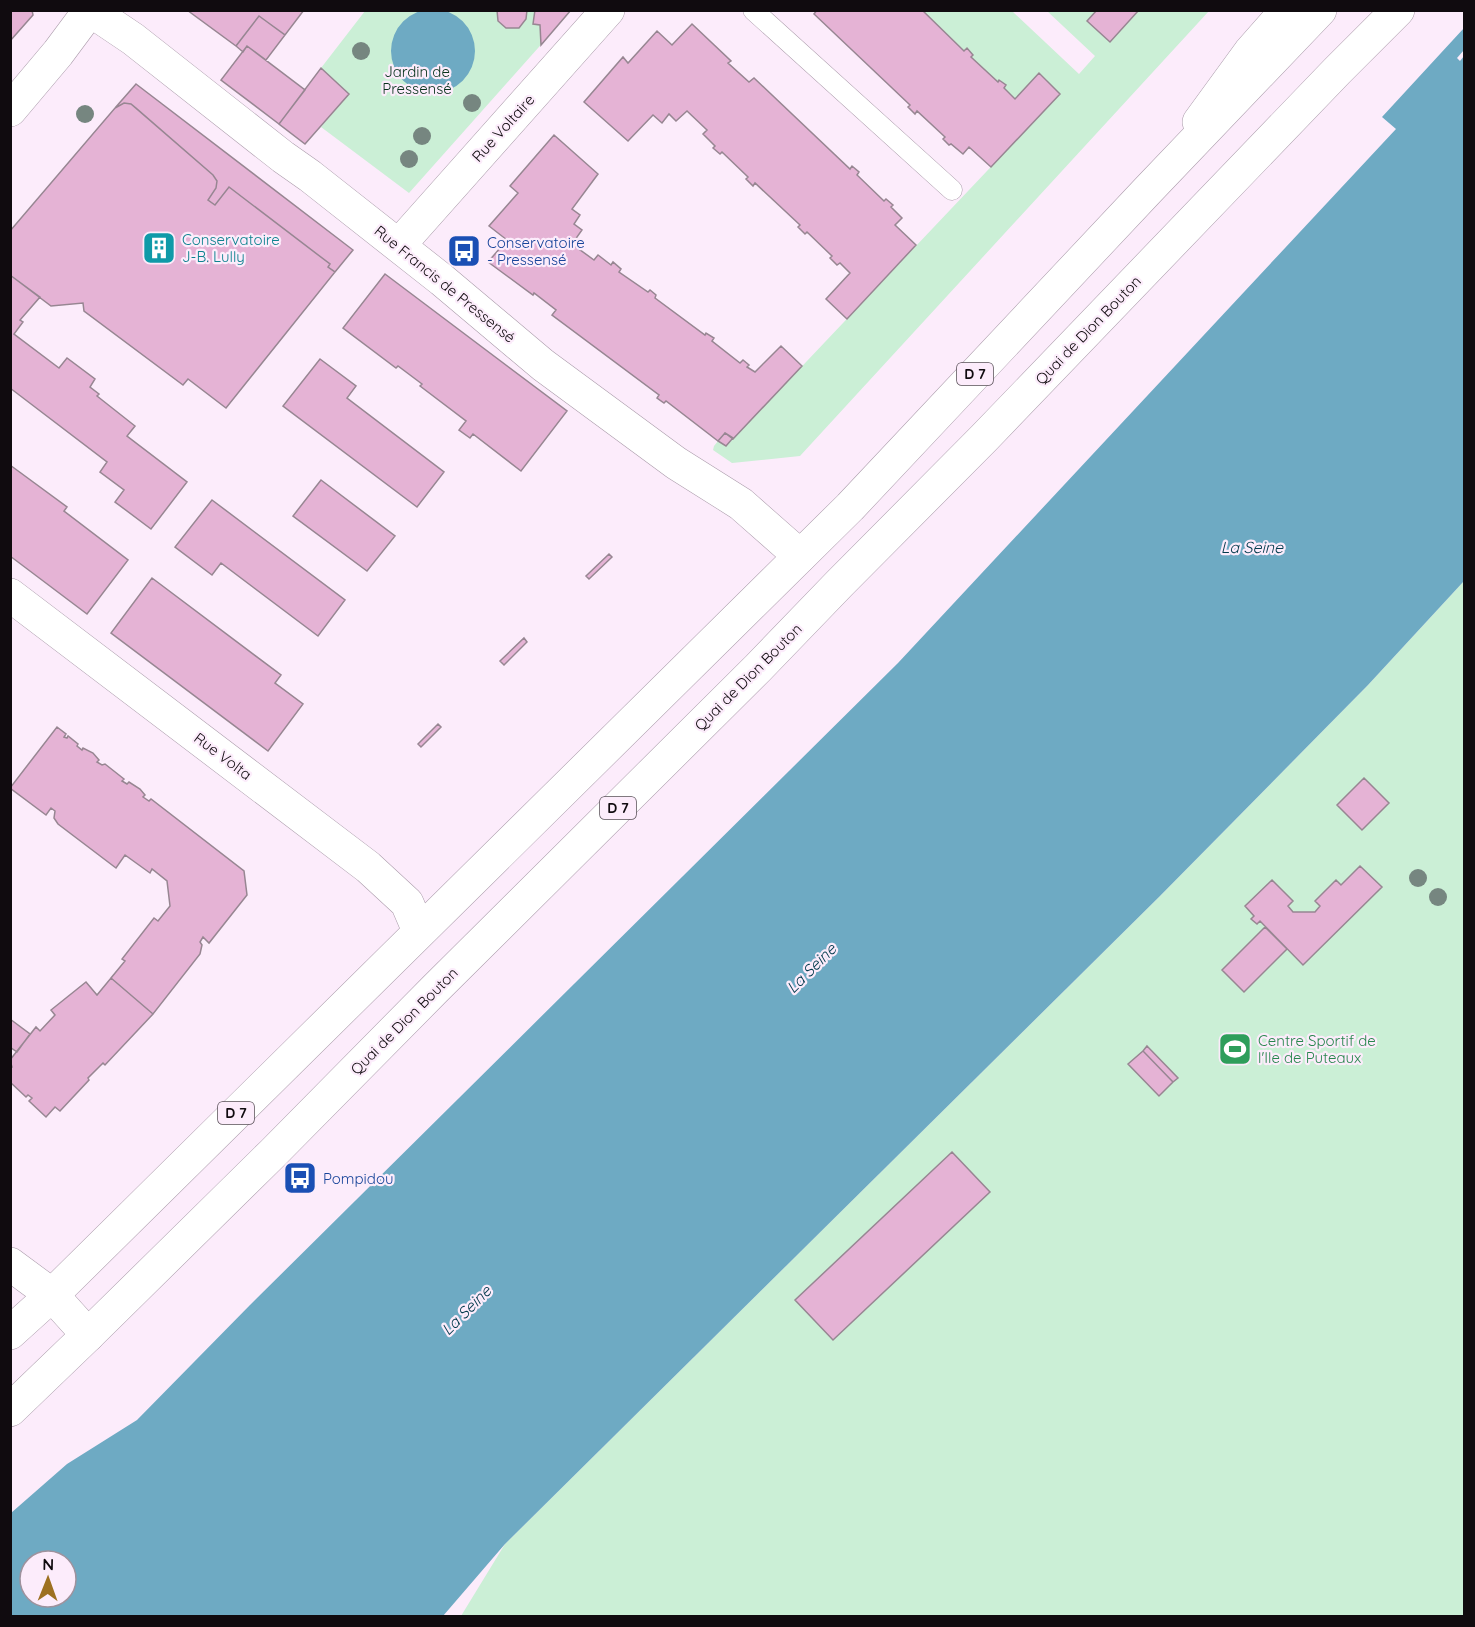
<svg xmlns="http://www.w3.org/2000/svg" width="1475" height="1627" font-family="Quicksand,sans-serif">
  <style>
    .green { fill: #cbefd6 }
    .water { fill: #6eaac3; fill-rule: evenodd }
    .building { fill: #e5b3d5; stroke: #978692; stroke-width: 1.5 }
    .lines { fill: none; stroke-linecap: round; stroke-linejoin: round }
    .lane-casing { stroke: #aa9baa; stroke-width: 21 }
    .street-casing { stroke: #aa9baa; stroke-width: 34 }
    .secondary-casing { stroke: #aa9baa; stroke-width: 34 }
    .primary-casing { stroke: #aa9baa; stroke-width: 34 }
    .lane { stroke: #fff; stroke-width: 20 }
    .street { stroke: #fff; stroke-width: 33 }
    .secondary { stroke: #fff; stroke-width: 33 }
    .primary { stroke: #fff; stroke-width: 33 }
    .tree { fill: #768680 }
    .labels { text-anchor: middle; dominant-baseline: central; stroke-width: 4.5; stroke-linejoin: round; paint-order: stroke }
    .shield { fill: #fcecfb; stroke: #574e56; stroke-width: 1.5 }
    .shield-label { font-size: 14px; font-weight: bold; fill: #100b0f }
    .park-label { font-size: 15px; fill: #08331c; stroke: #fcecfb }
    .street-label { font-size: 15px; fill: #100b0f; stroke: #fcecfb }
    .culture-label { font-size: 15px; fill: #0d838f; stroke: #fcecfb; text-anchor: start }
    .transit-label { font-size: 15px; fill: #164399; stroke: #fcecfb; text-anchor: start }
    .leisure-label { font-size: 15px; fill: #27864d; stroke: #fcecfb; text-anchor: start }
    .water-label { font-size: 16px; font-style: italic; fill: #023a4c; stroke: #fcecfb }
  </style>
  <rect width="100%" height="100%" fill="#fcecfb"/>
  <path class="green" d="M 365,11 L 571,11 L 409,193 L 321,127 L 349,94 L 321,68 Z
    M 922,11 L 1012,11 L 1079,74 L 1095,56 L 1047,11 L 1097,11 L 1110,42 L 1139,11 L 1209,11 L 800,456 L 732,463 L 713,450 L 714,446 L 718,441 L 726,446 L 734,438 L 1060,94 L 1039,73 L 1015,99 L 1004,88 L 1006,85 L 1000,80 L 998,82 L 971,57 L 973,55 L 967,49 L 964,51 Z
    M 1464,581 L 1464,1616 L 461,1616 L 505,1544 L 1159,897 L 1368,685 Z"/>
  <path class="water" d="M391 51a42 42 0 1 1 84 0a42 42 0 1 1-84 0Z
    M 1464,28 L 1464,50 L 1457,58 L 1460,61 L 1464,56 L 1464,581 L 1368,685 L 1159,897 L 505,1544 L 443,1616 L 11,1616 L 11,1513 L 67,1464 L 137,1420 L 250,1305 L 898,663 L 1396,129 L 1382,117 ZM 30,1561 L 66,1561 L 66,1597 L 30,1597 Z"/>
  <path class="building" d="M 10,10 L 32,10 L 33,15 L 10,41 Z
    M 187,10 L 304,10 L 285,35 L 259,16 L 236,46 Z
    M 497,10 L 527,10 L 526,19 L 519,28 L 506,28 L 498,21 Z
    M 535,10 L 571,10 L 541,45 L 540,25 L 533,24 Z
    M 817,10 L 922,10 L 964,51 L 967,48 L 973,55 L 971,57 L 998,82 L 999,80 L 1006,85 L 1004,88 L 1015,99 L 1039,73 L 1060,94 L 991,167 L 969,147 L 963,154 L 951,144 L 949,145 L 943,139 L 945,137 L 917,111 L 915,114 L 908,107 L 910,105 L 814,14 Z
    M 1097,10 L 1139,10 L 1110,42 L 1087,21 Z
    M 259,16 L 285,35 L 266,60 L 247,46 L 243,52 L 236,46 Z
    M 692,24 L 731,61 L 728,63 L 749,82 L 754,78 L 850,169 L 852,166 L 859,172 L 857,175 L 884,201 L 886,199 L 893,205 L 891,207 L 902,218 L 895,225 L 916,245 L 847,319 L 826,299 L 850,273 L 840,263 L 837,265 L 830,258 L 832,256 L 807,232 L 805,234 L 798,227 L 800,225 L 755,183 L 753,186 L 746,179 L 748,177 L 722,152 L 720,154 L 713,148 L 715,146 L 703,134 L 707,130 L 687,111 L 676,121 L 669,114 L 662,123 L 653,115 L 628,141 L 584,102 L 623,57 L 628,63 L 657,31 L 672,45 Z
    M 247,46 L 305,90 L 279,124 L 221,80 Z
    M 321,68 L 349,94 L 305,144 L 279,124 Z
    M 136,84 L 353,250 L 335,272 L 328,267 L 330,264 L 229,187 L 215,205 L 208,200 L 216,188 L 217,181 L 213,175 L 131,104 L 124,103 L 115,108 Z
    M 124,103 L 131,104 L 136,108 L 213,175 L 217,181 L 216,188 L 208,200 L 215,205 L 229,187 L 330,264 L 328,267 L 335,272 L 226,408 L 188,379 L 183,385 L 84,311 L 83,303 L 51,306 L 10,275 L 10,231 L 115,108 Z
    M 554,135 L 598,174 L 572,209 L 580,215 L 574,224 L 582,230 L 572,244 L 594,260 L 598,255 L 611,265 L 613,262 L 621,269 L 619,272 L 648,292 L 650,290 L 656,295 L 655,298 L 705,335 L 706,333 L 714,338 L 712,341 L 740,363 L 743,360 L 749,365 L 747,367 L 755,372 L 781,346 L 802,366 L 733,439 L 725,433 L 718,441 L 666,401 L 664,403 L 657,398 L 659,395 L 552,315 L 556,310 L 534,293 L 533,295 L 488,262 L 507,240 L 489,226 L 518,193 L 510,186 Z
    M 385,274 L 567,411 L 521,471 L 473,434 L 470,438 L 459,430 L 466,421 L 420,386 L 422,384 L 398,366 L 396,368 L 343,328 Z
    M 10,275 L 40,297 L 20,320 L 23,322 L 14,334 L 59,368 L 67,358 L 95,379 L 90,387 L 99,394 L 97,396 L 135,426 L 127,436 L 187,482 L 151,529 L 115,502 L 124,490 L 100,472 L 107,462 L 10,388 Z
    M 320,359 L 356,386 L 347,398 L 444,472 L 417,507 L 283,406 Z
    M 725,433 L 733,438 L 726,446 L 718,441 Z
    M 10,465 L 67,507 L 64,511 L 128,560 L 87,614 L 10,556 Z
    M 321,480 L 395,536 L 367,571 L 293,516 Z
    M 212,500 L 345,600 L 318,636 L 221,563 L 212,575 L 175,547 Z
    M 609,554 L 612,557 L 589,579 L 586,576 Z
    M 152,578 L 281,675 L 275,683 L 303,704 L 268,751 L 111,633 Z
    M 524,638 L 527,642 L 504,665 L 500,661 Z
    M 438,724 L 441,727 L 421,747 L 418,744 Z
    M 57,727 L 66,734 L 64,737 L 67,738 L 68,736 L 78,744 L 77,746 L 82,750 L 83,748 L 93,753 L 99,760 L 97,762 L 102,765 L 105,764 L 124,779 L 122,781 L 127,784 L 129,782 L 140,789 L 145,795 L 143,797 L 149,801 L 151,799 L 244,871 L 247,895 L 209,943 L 203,937 L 200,942 L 202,945 L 200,954 L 153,1014 L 111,978 L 125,961 L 122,959 L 154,918 L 158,921 L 170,906 L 167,881 L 152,869 L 150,873 L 125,855 L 116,868 L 58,824 L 54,818 L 55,811 L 51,808 L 46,815 L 10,788 Z
    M 1364,778 L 1389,803 L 1362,830 L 1337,805 Z
    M 1360,866 L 1382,887 L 1303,965 L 1260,921 L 1257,924 L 1251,919 L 1254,916 L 1245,906 L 1272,880 L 1293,901 L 1288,906 L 1293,912 L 1315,912 L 1320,906 L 1315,901 L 1336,880 L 1341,885 Z
    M 1265,927 L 1287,949 L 1244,992 L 1222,970 Z
    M 111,978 L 153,1014 L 105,1065 L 103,1063 L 88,1078 L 89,1080 L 60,1111 L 55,1107 L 46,1117 L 29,1101 L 32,1098 L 28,1095 L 26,1097 L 10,1082 L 10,1068 L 12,1067 L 10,1060 L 36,1027 L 40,1031 L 55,1015 L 51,1010 L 86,982 L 97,995 Z
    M 10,1019 L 30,1034 L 17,1052 L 10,1047 Z
    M 1147,1046 L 1178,1078 L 1173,1082 L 1143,1051 Z
    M 1143,1051 L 1173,1082 L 1159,1096 L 1128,1064 Z
    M 952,1152 L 990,1192 L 833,1340 L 795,1300 Z"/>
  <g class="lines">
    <defs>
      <path id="lane" d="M 753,10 L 952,190"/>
      <path id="street" d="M 90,10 L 133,39 L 283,157 L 310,176 L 442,280 L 543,365 L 676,463 L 741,504 L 800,556
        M 10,110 L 58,53 L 90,10
        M 399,245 L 608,10
        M 10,595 L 368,867 L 407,903 L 419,931"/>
      <path id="secondary" d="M 1199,122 L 1250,52 L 1287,10
        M 10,1264 L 52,1295 L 88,1335"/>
      <path id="primary" d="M 10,1333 L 52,1295 L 850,507 L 1148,190 L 1320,10
        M 10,1410 L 88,1335 L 273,1153 L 435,989 L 758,668 L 839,584 L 984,438 L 1337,71 L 1398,10"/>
    </defs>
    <use href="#lane" class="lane-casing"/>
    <use href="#street" class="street-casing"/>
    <use href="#secondary" class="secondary-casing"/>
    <use href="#primary" class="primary-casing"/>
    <use href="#lane" class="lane"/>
    <use href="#street" class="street"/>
    <use href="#secondary" class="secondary"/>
    <use href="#primary" class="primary"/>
  </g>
  <g class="tree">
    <circle cx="361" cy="51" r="9"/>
    <circle cx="472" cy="103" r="9"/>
    <circle cx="85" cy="114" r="9"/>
    <circle cx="422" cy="136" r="9"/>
    <circle cx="409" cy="159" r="9"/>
    <circle cx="1418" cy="878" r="9"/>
    <circle cx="1438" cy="897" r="9"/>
  </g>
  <defs>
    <symbol id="building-square" viewBox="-11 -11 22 22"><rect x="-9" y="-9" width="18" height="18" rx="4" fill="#0f9aa8" stroke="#fcecfb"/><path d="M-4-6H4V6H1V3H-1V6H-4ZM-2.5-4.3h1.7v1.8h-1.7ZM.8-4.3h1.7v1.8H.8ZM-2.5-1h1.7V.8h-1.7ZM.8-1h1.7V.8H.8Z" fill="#fff"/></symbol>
    <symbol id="bus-square" viewBox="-11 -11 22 22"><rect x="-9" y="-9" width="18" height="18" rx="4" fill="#1a4fb4" stroke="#fcecfb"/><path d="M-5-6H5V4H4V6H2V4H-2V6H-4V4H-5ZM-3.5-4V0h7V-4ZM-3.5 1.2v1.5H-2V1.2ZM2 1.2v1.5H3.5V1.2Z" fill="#fff"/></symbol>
    <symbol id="stadium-square" viewBox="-11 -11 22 22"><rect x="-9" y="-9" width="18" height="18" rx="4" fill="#2e9e5b" stroke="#fcecfb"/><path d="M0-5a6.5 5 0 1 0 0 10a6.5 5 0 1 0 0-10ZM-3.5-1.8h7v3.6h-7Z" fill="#fff"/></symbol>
  </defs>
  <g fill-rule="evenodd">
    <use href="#building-square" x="140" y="229" width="38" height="38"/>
    <use href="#bus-square" x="445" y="232" width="38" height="38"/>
    <use href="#stadium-square" x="1216" y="1030" width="38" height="38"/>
    <use href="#bus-square" x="281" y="1159" width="38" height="38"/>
  </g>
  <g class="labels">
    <g class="shield">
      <rect x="957" y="363" width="36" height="22" rx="4.5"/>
      <rect x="600" y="797" width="36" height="22" rx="4.5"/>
      <rect x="218" y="1102" width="36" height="22" rx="4.5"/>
    </g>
    <g class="shield-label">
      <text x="975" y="374">D 7</text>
      <text x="618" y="808">D 7</text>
      <text x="236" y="1113">D 7</text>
    </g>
    <g class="park-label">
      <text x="417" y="71">Jardin de<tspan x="417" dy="17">Pressensé</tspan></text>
    </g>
    <g class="street-label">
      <text transform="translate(503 128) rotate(-48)">Rue Voltaire</text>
      <text transform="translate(445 284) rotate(39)">Rue Francis de Pressensé</text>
      <text transform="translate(1088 330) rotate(-46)">Quai de Dion Bouton</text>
      <text transform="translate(748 677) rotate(-45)">Quai de Dion Bouton</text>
      <text transform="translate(223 756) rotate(37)">Rue Volta</text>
      <text transform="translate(404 1021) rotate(-45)">Quai de Dion Bouton</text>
    </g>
    <g class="culture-label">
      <text x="182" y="239">Conservatoire<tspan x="182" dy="17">J-B. Lully</tspan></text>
    </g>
    <g class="transit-label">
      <text x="487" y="242">Conservatoire<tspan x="487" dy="17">- Pressensé</tspan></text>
      <text x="323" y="1178">Pompidou</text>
    </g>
    <g class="leisure-label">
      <text x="1258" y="1040">Centre Sportif de<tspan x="1258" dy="17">l'Ile de Puteaux</tspan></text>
    </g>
    <g class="water-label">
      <text x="1252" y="547">La Seine</text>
      <text transform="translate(811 968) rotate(-45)">La Seine</text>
      <text transform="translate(466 1310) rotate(-45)">La Seine</text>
    </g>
  </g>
  <rect width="1475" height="1627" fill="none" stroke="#100b0f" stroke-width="24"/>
  <g transform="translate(48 1579) rotate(1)"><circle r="28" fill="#fcecfb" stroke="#9e929d" stroke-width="1.5"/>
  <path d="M0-4.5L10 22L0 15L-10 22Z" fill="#9d7021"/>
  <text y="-9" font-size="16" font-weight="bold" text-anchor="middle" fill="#100b0f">N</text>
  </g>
</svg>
